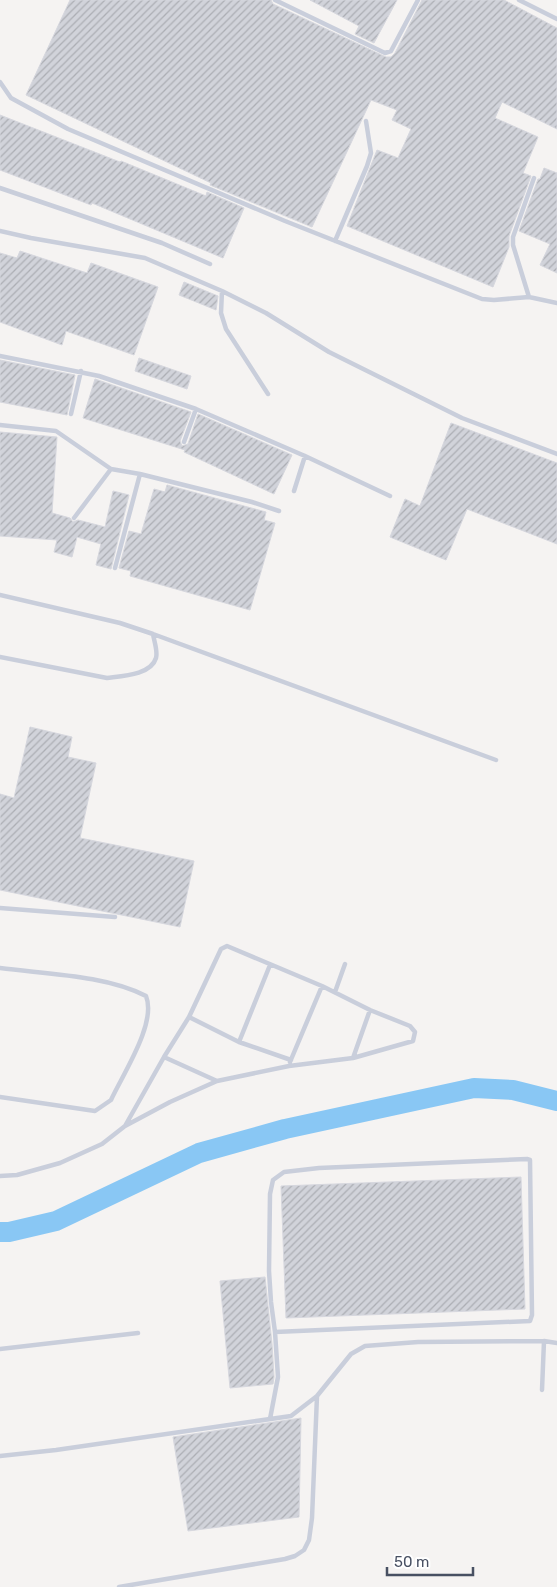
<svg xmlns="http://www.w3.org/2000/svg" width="557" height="1587" font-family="Rubik,sans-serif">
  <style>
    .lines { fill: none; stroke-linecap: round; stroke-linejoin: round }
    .river { stroke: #89c7f4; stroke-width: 20 }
    .building { fill: url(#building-hatch); stroke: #d6d7de }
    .lane { stroke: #c9cedb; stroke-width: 4.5 }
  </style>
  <defs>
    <pattern id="building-hatch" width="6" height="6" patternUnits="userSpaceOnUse" patternTransform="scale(1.25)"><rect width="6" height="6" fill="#d1d3da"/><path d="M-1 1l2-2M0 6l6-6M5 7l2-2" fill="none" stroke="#acaeb4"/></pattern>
  </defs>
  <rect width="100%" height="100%" fill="#f5f3f2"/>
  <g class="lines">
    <path class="river" d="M 0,1232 L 9,1232 L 56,1221 L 199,1153 L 285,1129 L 474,1088 L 513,1090 L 557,1101"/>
  </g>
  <path class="building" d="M 70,0 L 271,0 L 273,4 L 386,57 L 391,57 L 395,53 L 422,0 L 504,0 L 557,28 L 557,129 L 502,102 L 495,118 L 538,137 L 523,173 L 531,176 L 509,236 L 509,247 L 493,287 L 347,226 L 377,150 L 398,158 L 411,129 L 392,120 L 397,110 L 371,100 L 312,227 L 210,185 L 211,183 L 26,95 Z
    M 310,0 L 397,0 L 374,43 L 355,34 L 359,26 Z
    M 0,115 L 120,162 L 121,161 L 206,196 L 207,192 L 244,208 L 223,258 L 92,203 L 91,205 L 0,170 Z
    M 544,168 L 557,173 L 557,273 L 540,265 L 550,244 L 519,231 L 538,179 L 540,179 Z
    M 20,251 L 87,273 L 91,263 L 158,287 L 134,355 L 66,331 L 62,345 L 0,322 L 0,253 L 17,258 Z
    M 184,282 L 218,296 L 216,310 L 179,295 Z
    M 139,358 L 191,376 L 187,389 L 135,371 Z
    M 0,360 L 75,375 L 67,415 L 0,402 Z
    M 95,379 L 191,412 L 180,441 L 182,446 L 188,444 L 198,414 L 292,455 L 274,494 L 184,452 L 185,450 L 83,418 Z
    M 451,423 L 557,463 L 557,544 L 467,509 L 446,560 L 390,537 L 405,499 L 420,506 Z
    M 0,432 L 57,437 L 52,513 L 70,518 L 73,522 L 78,520 L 105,527 L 113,491 L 129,495 L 111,569 L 96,565 L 101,544 L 77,537 L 72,557 L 54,552 L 57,540 L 0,536 Z
    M 167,485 L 266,512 L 264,520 L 275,523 L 250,610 L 130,576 L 131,571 L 119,568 L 129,531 L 141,534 L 154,489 L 165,492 Z
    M 30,727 L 72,737 L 68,757 L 96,763 L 80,838 L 194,861 L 180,927 L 0,890 L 0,794 L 14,798 Z
    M 521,1177 L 525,1309 L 286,1318 L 281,1186 Z
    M 265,1277 L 272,1344 L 274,1377 L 273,1384 L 230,1388 L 220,1281 Z
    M 301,1418 L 299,1517 L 188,1531 L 173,1437 Z"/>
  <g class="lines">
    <path class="lane" d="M 275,0 L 385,53 L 391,51 L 418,0
      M 519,0 L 557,19
      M 0,82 L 11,98 L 68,129 L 285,221 L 482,299 L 494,300 L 529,297 L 513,245 L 513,237 L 534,178
      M 0,188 L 162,243 L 210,264
      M 0,231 L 31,238 L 145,258 L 222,291 L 266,313 L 329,352 L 462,418 L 557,454
      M 335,241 L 367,166 L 371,153 L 366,121
      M 222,291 L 221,313 L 226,329 L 268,394
      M 529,297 L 557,303
      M 0,356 L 99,376 L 196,409 L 305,456 L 390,496
      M 71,414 L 81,371
      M 0,425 L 56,431 L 111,469 L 140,474 L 252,502 L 279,511
      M 184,442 L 196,409
      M 294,491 L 305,456
      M 74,518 L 111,469
      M 115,568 L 140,474
      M 0,595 L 120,623 L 153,634 L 496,760
      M 0,657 L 107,678 C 122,676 151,675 156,658 C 158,651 154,641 153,634
      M 0,908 L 115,917
      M 0,968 C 45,974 106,975 146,996 C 157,1023 123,1074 111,1100 L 95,1111 L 0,1097
      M 335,992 L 345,964
      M 189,1017 L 239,1042 L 291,1060
      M 239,1042 L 270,965
      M 164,1057 L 217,1081
      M 353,1058 L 370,1010
      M 290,1062 L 322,986
      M 0,1176 L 17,1175 L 60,1163 L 102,1144 L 125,1126 L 170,1102 L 217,1081 L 289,1066 L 353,1058 L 413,1041 L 415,1032 L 410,1026 L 370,1010 L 322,986 L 227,946 L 221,949 L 189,1017 L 164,1057 L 125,1126
      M 0,1349 L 138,1333
      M 542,1390 L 544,1341
      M 270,1419 L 278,1377 L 275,1332 L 271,1302 L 269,1271 L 270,1194 L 273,1180 L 284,1172 L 319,1168 L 527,1159 L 530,1160 L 532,1315 L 530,1321 L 275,1332
      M 0,1456 L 56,1450 L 291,1416 L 317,1396 L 351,1354 L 365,1346 L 418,1342 L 544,1341 L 557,1343
      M 119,1587 L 285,1559 L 295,1556 L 304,1550 L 309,1540 L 312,1518 L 317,1396"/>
  </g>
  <path d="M387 1567v8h86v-8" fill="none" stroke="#485062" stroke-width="2.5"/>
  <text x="394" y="1567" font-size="15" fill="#485062" stroke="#ffffff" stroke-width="4" paint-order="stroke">50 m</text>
</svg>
